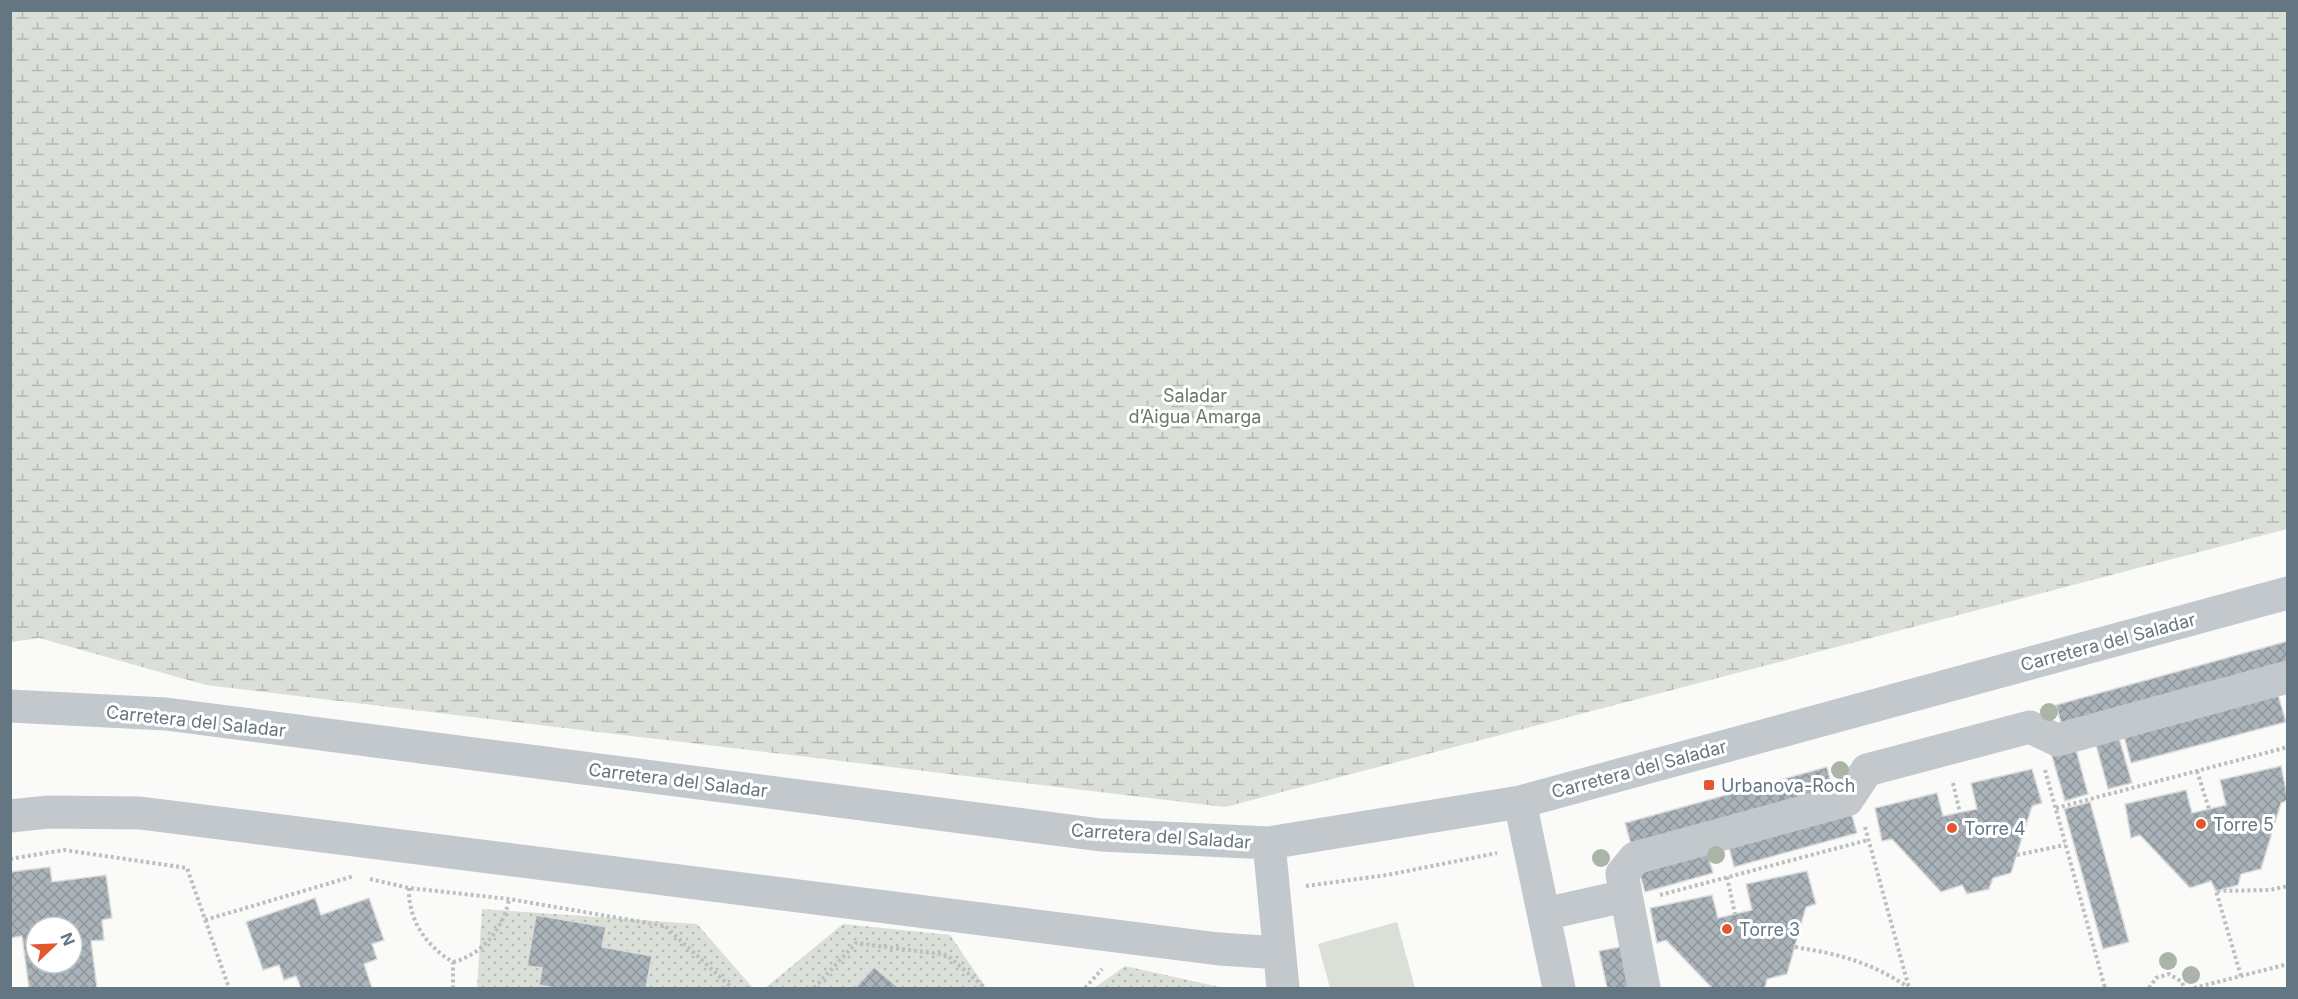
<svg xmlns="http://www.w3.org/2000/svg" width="2298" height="999" font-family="Inter,sans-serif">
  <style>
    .grass { fill: url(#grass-dots) }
    .wetland { fill: url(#wetland-marsh) }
    .pitch { fill: #dadfd7 }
    .building { fill: url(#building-cross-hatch); stroke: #dcdcda; stroke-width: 1.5; fill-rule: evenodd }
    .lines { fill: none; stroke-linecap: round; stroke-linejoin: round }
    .path { stroke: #bbbfc2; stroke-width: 4; stroke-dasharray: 3 3; stroke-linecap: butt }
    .minor { stroke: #c3c8cc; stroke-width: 33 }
    .tree { fill: #aab4a7 }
    .poi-dot { fill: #e4572e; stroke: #fff; stroke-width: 2 }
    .labels { text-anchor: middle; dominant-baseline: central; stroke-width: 6; stroke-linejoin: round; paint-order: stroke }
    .park-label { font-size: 18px; fill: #687a64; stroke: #fff }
    .street-label { font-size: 18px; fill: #657683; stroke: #fff }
    .poi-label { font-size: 18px; fill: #657683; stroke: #fff; text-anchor: start }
  </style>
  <defs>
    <pattern id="grass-dots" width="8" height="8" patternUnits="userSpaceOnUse" patternTransform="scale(1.5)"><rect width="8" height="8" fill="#dadfd7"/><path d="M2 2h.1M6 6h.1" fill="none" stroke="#b4b9b4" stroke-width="1.8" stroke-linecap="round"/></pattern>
    <pattern id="wetland-marsh" width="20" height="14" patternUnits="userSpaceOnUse" patternTransform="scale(1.5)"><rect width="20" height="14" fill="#dadfd7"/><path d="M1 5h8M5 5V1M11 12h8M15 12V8" fill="none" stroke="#b4b9b4"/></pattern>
    <pattern id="building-cross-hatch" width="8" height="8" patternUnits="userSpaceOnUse" patternTransform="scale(1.5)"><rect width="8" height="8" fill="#aab3b9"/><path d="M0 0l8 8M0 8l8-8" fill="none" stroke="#8e969c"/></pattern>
  </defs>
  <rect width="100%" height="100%" fill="#fafaf8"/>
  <path class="grass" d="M 482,909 L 697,924 L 753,988 L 477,988 Z
    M 843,924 L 950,935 L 986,988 L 765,988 Z
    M 1125,966 L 1224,988 L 1094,988 Z"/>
  <path class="wetland" d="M 11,10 L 2287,11 L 2287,529 L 1225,807 L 206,685 L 39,638 L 11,642 Z"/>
  <path class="pitch" d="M 1397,922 L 1415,988 L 1330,988 L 1318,944 Z"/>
  <path class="building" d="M 2288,641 L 2288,669 L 2063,730 L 2056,705 Z
    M 2277,691 L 2286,722 L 2131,763 L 2123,733 Z
    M 2118,734 L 2132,783 L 2108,789 L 2095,741 Z
    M 2075,746 L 2088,794 L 2065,801 L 2051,753 Z
    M 2281,766 L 2288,800 L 2281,803 L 2261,869 L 2241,874 L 2238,885 L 2216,891 L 2211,881 L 2190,888 L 2140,835 L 2131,838 L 2125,804 L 2186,790 L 2192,813 L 2226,805 L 2220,780 Z
    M 1827,767 L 1833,792 L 1632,848 L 1625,823 Z
    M 2032,769 L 2042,803 L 2032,806 L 2011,873 L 1993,878 L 1989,889 L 1967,894 L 1962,885 L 1941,892 L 1892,839 L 1882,841 L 1875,808 L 1937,793 L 1943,816 L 1977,809 L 1971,783 Z
    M 2090,802 L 2129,942 L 2103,949 L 2064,809 Z
    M 1850,809 L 1857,833 L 1734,867 L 1728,843 Z
    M 1706,849 L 1713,873 L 1645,892 L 1638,868 Z
    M 50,867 L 52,882 L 106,875 L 112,918 L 102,920 L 104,940 L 91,941 L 97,988 L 29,988 L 22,936 L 10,938 L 10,872 ZM 36,927 L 72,927 L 72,963 L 36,963 Z
    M 1807,871 L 1816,904 L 1806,907 L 1787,974 L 1767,979 L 1765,988 L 1712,988 L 1666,940 L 1657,943 L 1650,908 L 1712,895 L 1718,918 L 1752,910 L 1746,884 Z
    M 315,898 L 321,915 L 369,898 L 384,940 L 372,944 L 377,959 L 364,964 L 372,988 L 301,988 L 296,976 L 284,980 L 279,965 L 263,970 L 246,922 Z
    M 536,915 L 606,927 L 602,947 L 652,956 L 646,988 L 554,988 L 539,985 L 542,968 L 527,966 Z
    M 1625,946 L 1632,988 L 1607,988 L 1599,951 Z
    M 874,967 L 899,988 L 855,988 Z"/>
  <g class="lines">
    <path class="path" d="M 2045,770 L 2105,988
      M 2197,771 L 2209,809
      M 1953,783 L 1960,813
      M 2056,808 L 2288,747
      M 1865,827 L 1909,988
      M 2017,855 L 2065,845
      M 10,859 L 64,850 L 187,868 L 229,988
      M 1727,877 L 1735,914
      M 370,879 L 409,888 L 509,899 L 665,926 L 732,988
      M 1306,886 L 1387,875 L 1497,853
      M 409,888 C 408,920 426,946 453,962 L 453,988
      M 1660,895 L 1868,840
      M 205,920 L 354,876
      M 1795,947 C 1839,954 1870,962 1908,987
      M 453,962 C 482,955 504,928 509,899
      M 2241,976 L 2216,891 L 2270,890 L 2288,886
      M 814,988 L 856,943 L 947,955 L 985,988
      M 1085,988 L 1102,969
      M 2149,988 L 2156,978 L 2169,974 L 2182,982 L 2184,988
      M 2194,988 L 2288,964"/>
    <path class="minor" d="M 10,706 L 166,714 L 1101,835 L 1269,843 L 1520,802 L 2288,593
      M 1520,802 L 1559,988
      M 10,816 L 49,812 L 140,813 L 1219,949 L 1279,953
      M 1269,843 L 1283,988
      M 1544,914 L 1625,896
      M 1644,988 L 1622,874 L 1635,858 L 1847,800 L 1867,770 L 2030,727 L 2057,740 L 2288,677"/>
  </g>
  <g class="tree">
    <circle cx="2049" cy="712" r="9"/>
    <circle cx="1840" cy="770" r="9"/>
    <circle cx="1716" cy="855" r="9"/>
    <circle cx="1601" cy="858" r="9"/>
    <circle cx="2168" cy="961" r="9"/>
    <circle cx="2191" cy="975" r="9"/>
  </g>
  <g class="poi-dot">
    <rect x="1703" y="779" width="12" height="12" rx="3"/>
    <circle cx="2201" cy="824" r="6"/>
    <circle cx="1952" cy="828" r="6"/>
    <circle cx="1727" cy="929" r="6"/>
  </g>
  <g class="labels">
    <g class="park-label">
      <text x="1195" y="395">Saladar<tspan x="1195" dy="21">d’Aigua Amarga</tspan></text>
    </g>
    <g class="street-label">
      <text transform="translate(2108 642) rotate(-15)">Carretera del Saladar</text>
      <text transform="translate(196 721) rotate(6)">Carretera del Saladar</text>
      <text transform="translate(1639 769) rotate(-15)">Carretera del Saladar</text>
      <text transform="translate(678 780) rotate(7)">Carretera del Saladar</text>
      <text transform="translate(1161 836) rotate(4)">Carretera del Saladar</text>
    </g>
    <g class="poi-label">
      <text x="1721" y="785">Urbanova-Roch</text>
      <text x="2213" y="824">Torre 5</text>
      <text x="1964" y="828">Torre 4</text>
      <text x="1739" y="929">Torre 3</text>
    </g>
  </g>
  <rect width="2298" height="999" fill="none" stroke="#657683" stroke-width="24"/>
  <g transform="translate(54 945) rotate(67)"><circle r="28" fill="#ffffff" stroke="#c1c8cd" stroke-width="1.5"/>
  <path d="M0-4.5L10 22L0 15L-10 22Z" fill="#e4572e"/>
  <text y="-9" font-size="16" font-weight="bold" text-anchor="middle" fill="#657683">N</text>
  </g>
</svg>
